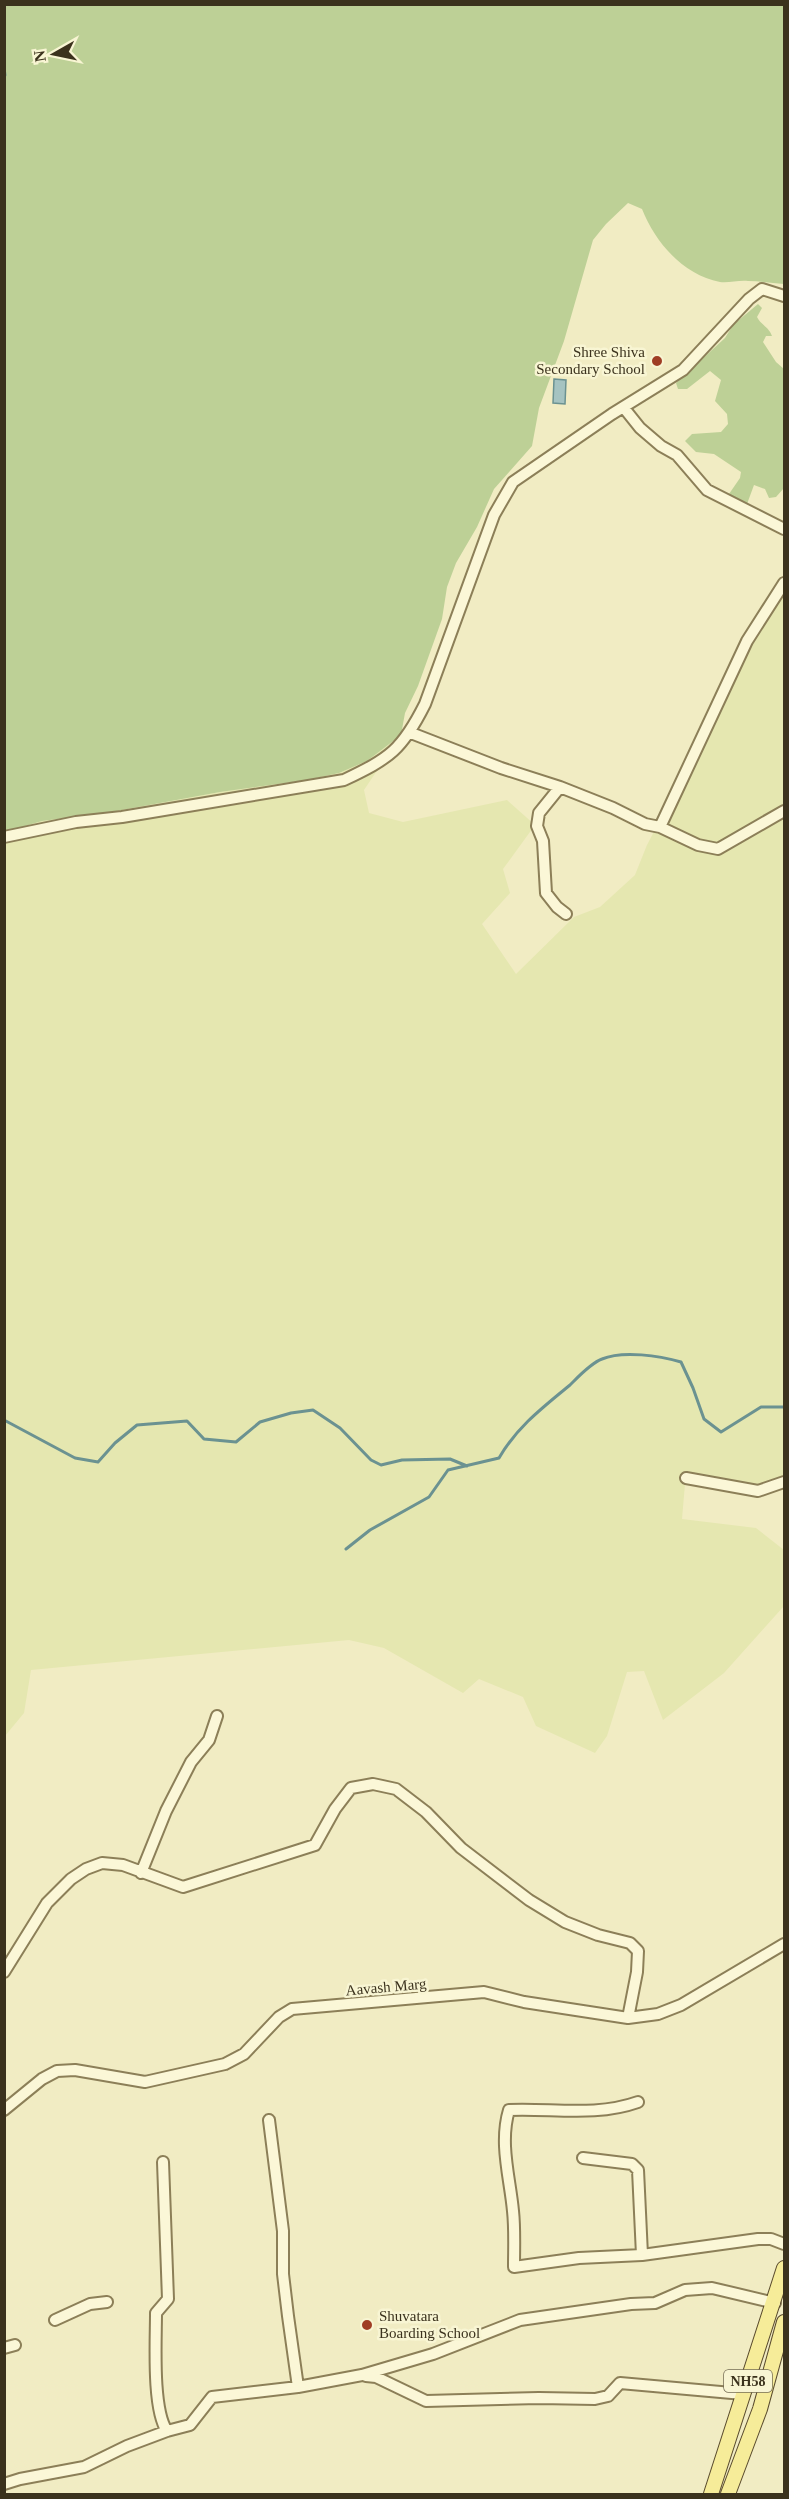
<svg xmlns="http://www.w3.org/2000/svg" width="789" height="2499" font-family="'Times New Roman',serif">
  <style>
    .farmland { fill: #e5e7b0 }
    .green { fill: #bdd096 }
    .water { fill: #a5c3c1; stroke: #6b9291; stroke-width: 1.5 }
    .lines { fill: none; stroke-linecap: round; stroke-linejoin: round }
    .stream { stroke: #6b9291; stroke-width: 3 }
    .minor-casing { stroke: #8c7f58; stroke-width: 14 }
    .major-casing { stroke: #5a4b2d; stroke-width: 16 }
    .minor { stroke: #fbf7d7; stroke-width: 10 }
    .major { stroke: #f6ec99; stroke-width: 14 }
    .poi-dot { fill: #9f3d24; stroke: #f8f5d3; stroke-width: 2 }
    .labels { text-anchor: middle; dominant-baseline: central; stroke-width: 5; stroke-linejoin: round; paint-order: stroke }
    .shield { fill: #f8f5d3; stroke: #746c54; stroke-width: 1.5 }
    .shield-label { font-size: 14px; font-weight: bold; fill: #3b321d }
    .poi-label { font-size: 15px; fill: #3b321d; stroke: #f8f5d3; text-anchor: end }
    .street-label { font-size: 15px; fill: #3b321d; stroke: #f8f5d3 }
  </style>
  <rect width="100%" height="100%" fill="#f1ecc3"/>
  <path class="farmland" d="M 784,594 L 784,1489 L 758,1497 L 685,1484 L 682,1519 L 756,1528 L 784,1550 L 784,1606 L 724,1673 L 663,1720 L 644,1671 L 627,1672 L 607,1736 L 595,1753 L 536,1726 L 523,1697 L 479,1679 L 463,1693 L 384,1648 L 349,1640 L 31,1670 L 24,1713 L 5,1736 L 5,832 L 42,821 L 111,812 L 220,792 L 307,780 L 339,773 L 367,761 L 401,735 L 364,790 L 369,813 L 403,822 L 507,800 L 535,825 L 503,869 L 510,893 L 482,924 L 516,974 L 574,917 L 600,907 L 635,875 L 647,845 L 752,644 Z"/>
  <path class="green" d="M 5,5 L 784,5 L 784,284 C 772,283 760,281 748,281 C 739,280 729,283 720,282 C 683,275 655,242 642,209 L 628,203 L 606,224 L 593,240 L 564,341 L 539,408 L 532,446 L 494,489 L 477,527 L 456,563 L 447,587 L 442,619 L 418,686 L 405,713 L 401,735 L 367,761 L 339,773 L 307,780 L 220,792 L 111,812 L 42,821 L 5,832 Z
    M 758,304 L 762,308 L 757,317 C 761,325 769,327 772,336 L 766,336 L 763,342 L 776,362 L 784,369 L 784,488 L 776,497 L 769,498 L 765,489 L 754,485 L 747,504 L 743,504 L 729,494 L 740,478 L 741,472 L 714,454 L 696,452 L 685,441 L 692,434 L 721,432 L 728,424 L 727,414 L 715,401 L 721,380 L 710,371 L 687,389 L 678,389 L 676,383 L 725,338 L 733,325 Z"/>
  <path class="water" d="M 554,379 L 566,380 L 565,404 L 553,403 Z"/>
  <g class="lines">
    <path class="stream" d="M 4,68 L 5,75
      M 4,1420 L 75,1458 L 98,1462 L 115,1443 L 137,1425 L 187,1421 L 204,1439 L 236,1442 L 260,1422 L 291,1413 L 313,1410 L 340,1428 L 371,1460 L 381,1465 L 402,1460 L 450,1459 L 467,1466
      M 346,1549 L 370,1530 L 429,1497 L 448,1470 L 499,1458 C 517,1427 542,1408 570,1385 C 579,1376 591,1363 602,1359 C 623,1350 660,1356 681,1362 L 693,1388 L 704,1419 L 721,1432 L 761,1407 L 784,1407"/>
    <defs>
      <path id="minor" d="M 624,408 L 640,428 L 661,446 L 677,455 L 707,490 L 784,529
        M 411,733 L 501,768 L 560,787 L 613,808 L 645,824 L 660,827 L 698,845 L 718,849 L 784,811
        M 560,787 L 539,813 L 537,826 L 543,841 L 546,893 L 557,907 L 566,914
        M 660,827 L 747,641 L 784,583
        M 4,837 L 76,822 L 122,817 L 344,780 C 390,758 402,750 425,704 L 494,515 L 513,482 L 612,414 L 683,370 L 749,299 L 762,289 L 784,296
        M 686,1478 L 758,1491 L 784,1482
        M 141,1873 L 166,1811 L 191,1762 L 209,1740 L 217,1716
        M 4,1972 L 47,1903 L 71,1879 L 86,1869 L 102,1863 L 123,1865 L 183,1887 L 315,1845 L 335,1809 L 351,1788 L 373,1784 L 396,1789 L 426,1812 L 461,1848 L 529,1900 L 565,1922 L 598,1935 L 630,1943 L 638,1951 L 637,1972 L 628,2018
        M 638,2102 C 596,2117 552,2108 509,2110 C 499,2143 510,2178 513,2211 C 515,2229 514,2249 514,2267 L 579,2258 L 642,2255 L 758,2239 L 771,2239 L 784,2244
        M 4,2110 L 42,2079 L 57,2071 L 75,2070 L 145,2082 L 225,2064 L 244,2054 L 279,2017 L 292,2009 L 484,1992 L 524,2002 L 628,2018 L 658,2014 L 681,2005 L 784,1944
        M 269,2120 L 283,2231 L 283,2274 L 288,2316 L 298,2387
        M 583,2158 L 632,2164 L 638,2170 L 642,2255
        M 163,2162 L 168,2299 L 156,2313 C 156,2341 152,2409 167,2431
        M 55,2320 L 90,2304 L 107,2302
        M 4,2348 L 15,2345
        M 366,2376 L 376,2377 L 426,2401 L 539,2398 L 595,2399 L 608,2396 L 620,2383 L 743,2394
        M 4,2484 L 20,2479 L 84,2467 L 127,2446 L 167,2431 L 190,2425 L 212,2397 L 298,2387 L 362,2375 L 433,2354 L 520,2320 L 631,2304 L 655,2303 L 685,2290 L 712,2288 L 775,2303"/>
      <path id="major" d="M 711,2494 L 784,2268
        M 728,2494 L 760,2409 L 784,2322"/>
    </defs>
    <use href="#minor" class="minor-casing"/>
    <use href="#major" class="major-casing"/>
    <use href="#minor" class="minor"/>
    <use href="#major" class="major"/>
  </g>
  <g class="poi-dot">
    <circle cx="657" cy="361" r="6"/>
    <circle cx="367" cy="2325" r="6"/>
  </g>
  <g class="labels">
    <rect class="shield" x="724" y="2370" width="48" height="22" rx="4.5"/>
    <g class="shield-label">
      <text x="748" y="2381">NH58</text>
    </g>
    <g class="poi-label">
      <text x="645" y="352">Shree Shiva<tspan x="645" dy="17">Secondary School</tspan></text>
      <text x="379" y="2316" text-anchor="start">Shuvatara<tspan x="379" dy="17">Boarding School</tspan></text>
    </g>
    <g class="street-label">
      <text transform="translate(386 1987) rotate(-5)">Aavash Marg</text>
    </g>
  </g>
  <rect width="789" height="2499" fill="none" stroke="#3b321d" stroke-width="12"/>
  <g transform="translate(54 54) rotate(261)" stroke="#f8f5d3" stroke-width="4.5" paint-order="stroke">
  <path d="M0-4.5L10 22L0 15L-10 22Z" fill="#3b321d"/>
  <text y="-9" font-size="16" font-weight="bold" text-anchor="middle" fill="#3b321d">N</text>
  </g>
</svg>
